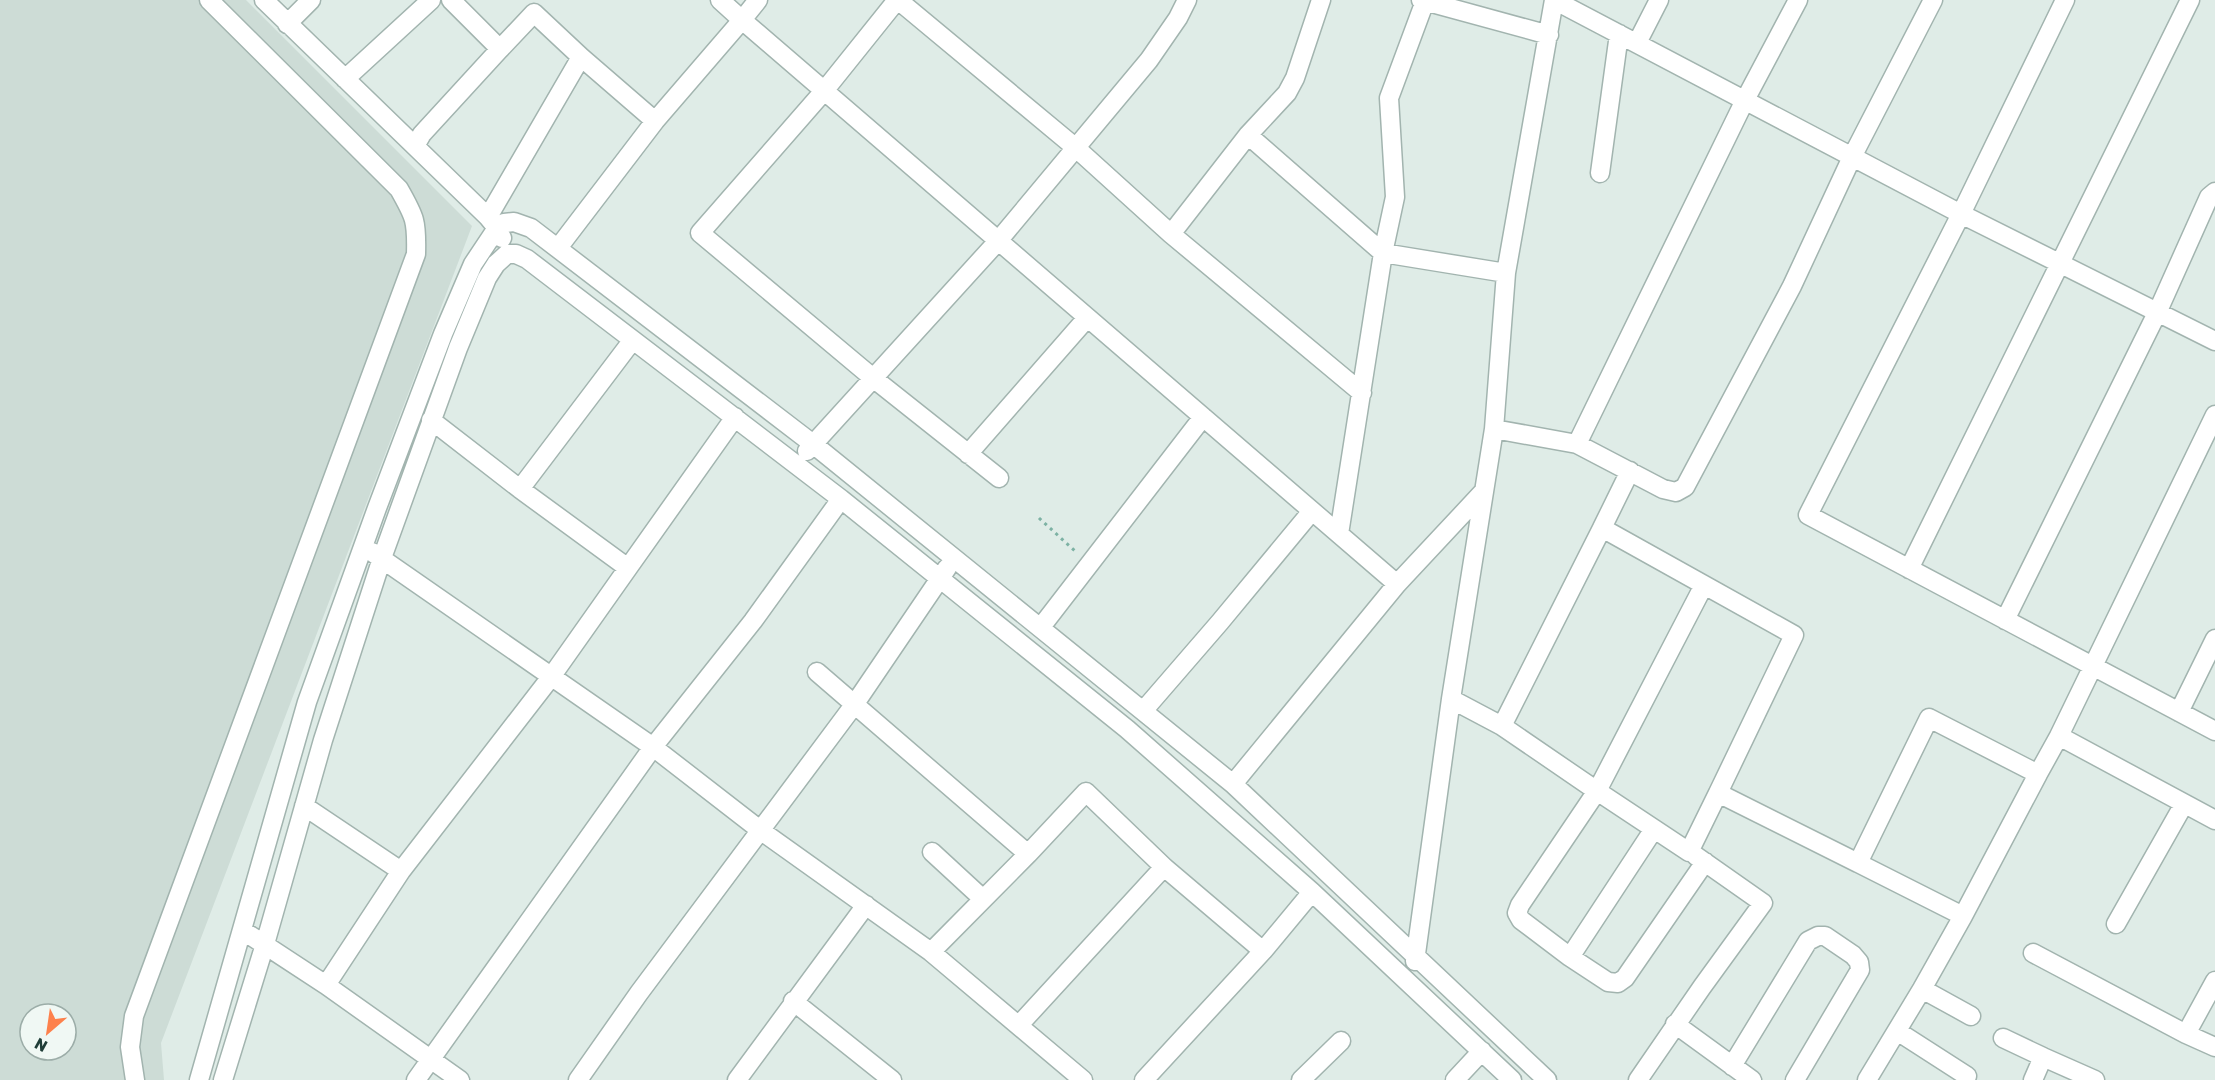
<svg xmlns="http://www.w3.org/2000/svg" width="2215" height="1080" font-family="Rubik,sans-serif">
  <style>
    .built { fill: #cddcd6; fill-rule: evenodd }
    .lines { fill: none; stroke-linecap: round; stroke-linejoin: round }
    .minor-casing { stroke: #a2b4af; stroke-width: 21 }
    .path { stroke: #7db2a4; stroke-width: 3; stroke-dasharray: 3 4.5; stroke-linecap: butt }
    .minor { stroke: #fff; stroke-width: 18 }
  </style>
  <rect width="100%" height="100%" fill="#dfece7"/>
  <path class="built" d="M 0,0 L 246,0 L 472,226 L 161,1043 L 164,1080 L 0,1080 ZM 30,1014 L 66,1014 L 66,1050 L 30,1050 Z"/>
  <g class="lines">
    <defs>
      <path id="minor" d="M 264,0 L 488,217
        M 451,0 L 500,49 L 534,13 L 581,57 L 488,217 L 497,228 L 502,238
        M 758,0 L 742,20 L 1397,584 L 1483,492
        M 897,0 L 824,91 L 700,233 L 873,378 L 999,478
        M 898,0 L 1076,148 L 1171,234 L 1248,135 L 1287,93 L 1295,78 L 1321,0
        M 1421,0 L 1549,35
        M 2065,0 L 1961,214 L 1808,515 L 2215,731
        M 287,24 L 311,0
        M 1637,43 L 1659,0
        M 581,57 L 655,121
        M 345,79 L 431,0
        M 1248,135 L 1383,253 L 1506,273
        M 415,146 L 422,134 L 500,49
        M 1600,173 L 1619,34
        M 1171,234 L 1362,393
        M 558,248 L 655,121 L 742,20 L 720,0
        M 2215,415 L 2059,736 L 2215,820
        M 1494,429 L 1577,444 L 1663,489 L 1676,492 L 1685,487 L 1792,286 L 1852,157 L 1933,0
        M 1577,444 L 1745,100 L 1798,0
        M 807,451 L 998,241 L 1149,60 L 1178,18 L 1187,0
        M 968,454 L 1087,318
        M 520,489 L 632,341
        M 1602,528 L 1630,471
        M 1339,534 L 1383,253 L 1395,197 L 1389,98 L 1425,1
        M 372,552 L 653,747 L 760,830 L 931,952 L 1083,1080
        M 628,568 L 735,417
        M 1909,569 L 2190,0
        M 2005,620 L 2157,313 L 2209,197 L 2215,192
        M 1041,627 L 1203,417
        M 817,672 L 1028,854
        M 1451,699 L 1502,726 L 1602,528 L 1794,635 L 1718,793 L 1858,863 L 1929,718 L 2038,774 L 2059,736
        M 1143,711 L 1220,622 L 1312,511
        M 2179,712 L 2215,639
        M 1502,726 L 1597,791 L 1704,585
        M 1233,784 L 1397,584
        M 304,806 L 401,871
        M 1654,829 L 1570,957 L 1608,982 L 1618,983 L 1625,978 L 1705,862
        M 932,852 L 983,899
        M 1858,863 L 1963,916 L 1922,989 L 1867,1080
        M 1963,916 L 2038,774
        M 2116,924 L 2184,804
        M 242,930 L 326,985 L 460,1080
        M 931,952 L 1028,854 L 1086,792 L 1164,867 L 1263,951
        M 2033,953 L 2186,1034
        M 1570,957 L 1521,920 L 1517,913 L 1520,905 L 1597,791 L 1689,852 L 1718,793
        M 1415,961 L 1451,699 L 1494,429 L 1506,273 L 1554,0 L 1961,214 L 2215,341
        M 2215,981 L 2186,1034 L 2215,1047
        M 326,985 L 401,871 L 551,677 L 628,568 L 520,489 L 431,420
        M 1922,989 L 1971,1016
        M 793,1001 L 892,1080
        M 1675,1024 L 1752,1080
        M 1019,1025 L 1164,867
        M 1897,1031 L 1967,1076
        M 2003,1038 L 2043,1057
        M 1732,1066 L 1808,941 L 1818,936 L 1825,936 L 1853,955 L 1859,962 L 1860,970 L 1795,1080
        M 135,1080 L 130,1047 L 134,1016 L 416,254 C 417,221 415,217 399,189 L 209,0
        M 199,1080 L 307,702 L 377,508 L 443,334 L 473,264 L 497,228 L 504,223 L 514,222 L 531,228 L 813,444 L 1233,784 L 1547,1080
        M 223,1080 L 265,944 L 323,740 L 382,558 L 458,348 L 487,278 L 496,264 L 507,254 L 516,254 L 527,259 L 841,499 L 1127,729 L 1312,892 L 1512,1080
        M 416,1080 L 653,747 L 753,621 L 841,499
        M 578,1080 L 639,993 L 854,705 L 947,568
        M 737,1080 L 866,905
        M 1144,1080 L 1263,951 L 1312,892
        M 1301,1080 L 1341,1041
        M 1455,1080 L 1482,1051
        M 1638,1080 L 1702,987 L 1763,903 L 1696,856
        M 2033,1080 L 2043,1057 L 2095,1080"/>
    </defs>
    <use href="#minor" class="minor-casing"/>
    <path class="path" d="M 1039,518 L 1076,552"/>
    <use href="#minor" class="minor"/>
  </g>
  <g transform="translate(48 1032) rotate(209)"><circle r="28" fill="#f0f8f4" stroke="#9cada8" stroke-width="1.5"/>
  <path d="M0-4.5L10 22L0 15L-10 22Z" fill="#fd814c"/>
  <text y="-9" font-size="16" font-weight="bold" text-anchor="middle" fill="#1f3d37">N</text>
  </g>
</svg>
